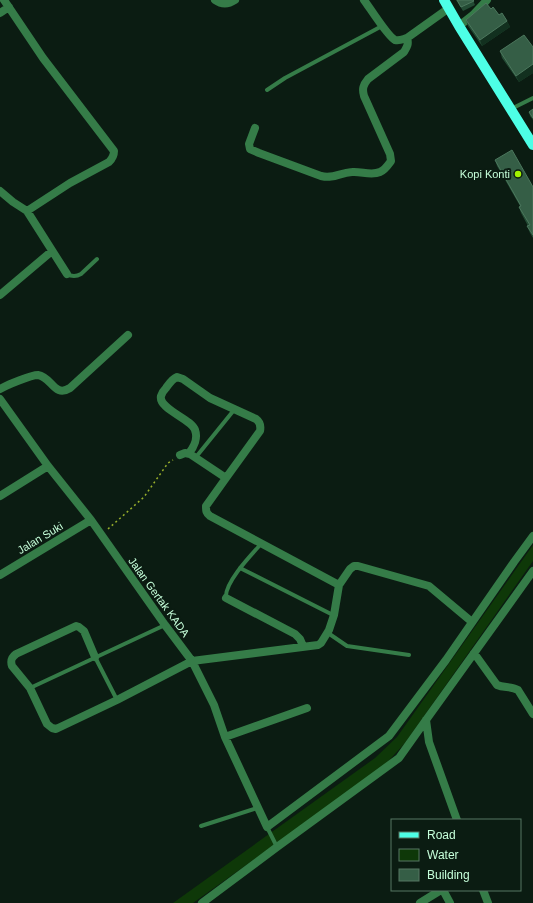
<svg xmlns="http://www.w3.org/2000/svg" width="533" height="903" font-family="Helvetica,sans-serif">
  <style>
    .water { fill: #0e3808 }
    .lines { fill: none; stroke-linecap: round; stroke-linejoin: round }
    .path { stroke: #98ae2b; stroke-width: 1.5; stroke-dasharray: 2 3; stroke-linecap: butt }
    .lane { stroke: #357c48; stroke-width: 4 }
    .street { stroke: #357c48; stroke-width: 8 }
    .primary { stroke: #4dffe6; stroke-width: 10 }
    .wall { fill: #234b34 }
    .shaded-wall { fill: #12301f }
    .building { fill: #355e46; stroke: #4c775d }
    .poi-dot { fill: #a1f100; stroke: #0b1c12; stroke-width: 1.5 }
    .labels { text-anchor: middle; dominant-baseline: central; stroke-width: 4; stroke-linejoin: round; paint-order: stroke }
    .poi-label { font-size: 11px; fill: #c6ffda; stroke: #0b1c12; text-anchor: end }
    .street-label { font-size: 11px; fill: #c6ffda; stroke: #0b1c12 }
  </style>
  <rect width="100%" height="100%" fill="#0b1c12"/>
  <path class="water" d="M 533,545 L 533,561 L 405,743 L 382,768 L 193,903 L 173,903 L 375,758 L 397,737 Z"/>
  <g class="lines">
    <path class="path" d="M 108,529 L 144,497 L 168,463 L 173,460"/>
    <path class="lane" d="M 267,90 L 285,78 L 382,26
      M 511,109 L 533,98
      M 67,274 C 72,277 76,277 81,274 L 97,259
      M 196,457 L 234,410
      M 240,568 L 333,615
      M 226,598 C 224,583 251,555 261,544
      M 328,633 L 347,646 L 409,655
      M 95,657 L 117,700
      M 30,688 L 165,625
      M 201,826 L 257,808
      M 267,827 L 277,847"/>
    <path class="street" d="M 4,0 L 43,58 L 114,151 C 114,155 113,158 109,162 L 70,183 L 27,211
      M 215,0 C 222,5 229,4 235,0
      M 364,0 C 370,8 388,37 395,40 C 400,41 403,39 407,38 L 449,8
      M 0,13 L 9,7
      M 459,26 L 473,15 L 487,0
      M 255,128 L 249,144 L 250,149 L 259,153 L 321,176 C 334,179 339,173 352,172 C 361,171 371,176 380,172 C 385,170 388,165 391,161 L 390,154 L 364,96 C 362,89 363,85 368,79 L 404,52 C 407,47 409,44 407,38
      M 0,191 L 13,202 L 27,211 L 67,274
      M 0,295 L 52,251
      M 0,389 C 7,385 31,375 38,375 C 52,377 54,398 70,388 L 128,335
      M 0,399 L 48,466 L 91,520 L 165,625 L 192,661 L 214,705 L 225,737 L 267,827 L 389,736 L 446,660 L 514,562 L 533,536
      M 189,453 C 194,447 198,438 195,430 C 192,419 158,409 161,396 C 162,393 164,390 166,388 C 169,384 172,379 177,377 L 183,379 L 210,398 L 256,419 C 260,422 261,426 260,431 L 226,478
      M 180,455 L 185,453 L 190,454 L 226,478 L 206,506 C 206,511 206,513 210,516 L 339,585
      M 0,496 L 48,466
      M 0,575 L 91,520
      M 226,598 L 295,634 L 300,639 L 303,646
      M 474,653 L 497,685 C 504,688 511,686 518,690 L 533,714
      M 95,657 L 84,631 L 79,627 L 76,626 L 16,654 C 12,657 10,660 12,666 L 30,688 L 47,724 L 52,728 L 56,729 L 117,700 L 192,661 L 318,645 L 321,643 L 329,630 L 334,615 L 339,585 L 350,569 L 354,566 L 358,566 L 429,586 L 472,622
      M 426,720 L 429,742 L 457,820
      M 225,737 L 307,708
      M 443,890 L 450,903
      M 483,890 L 488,903
      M 202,903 L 277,847 L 399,758 L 426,720 L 533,571
      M 420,903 L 441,890"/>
    <path class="primary" d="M 444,0 L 459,26 L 533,145"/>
  </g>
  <path class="wall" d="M 456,0 L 473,0 L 475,5 L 463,11 Z
    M 491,9 L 507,21 L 510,27 L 482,46 L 468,26 L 466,20 Z
    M 533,47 L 533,73 L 519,82 L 502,58 L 500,51 Z
    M 533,109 L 533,120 L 530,116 L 529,112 Z
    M 495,160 L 533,187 L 533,238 L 530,233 L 527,226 L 528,226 L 521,213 L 519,207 L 520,206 L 497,166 Z"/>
  <path class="shaded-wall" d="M 507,21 L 510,27 L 482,46 L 480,40 Z
    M 533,64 L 533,73 L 519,82 L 516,76 Z"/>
  <path class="building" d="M 457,0 L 473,0 L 474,1 L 461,7 Z
    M 486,3 L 491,9 L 493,7 L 499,15 L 502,13 L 507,21 L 480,40 L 466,20 Z
    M 524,35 L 533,47 L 533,64 L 516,76 L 500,51 Z
    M 533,109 L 533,118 L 529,112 Z
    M 512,150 L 533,187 L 533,235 L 527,226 L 530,225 L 519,207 L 521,206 L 495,160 Z"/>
  <circle class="poi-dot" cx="518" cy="174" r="4"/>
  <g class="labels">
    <g class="poi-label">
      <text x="510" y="174">Kopi Konti</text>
    </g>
    <g class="street-label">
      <text transform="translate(40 538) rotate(-31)">Jalan Suki</text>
      <text transform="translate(159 597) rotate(54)">Jalan Gertak KADA</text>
    </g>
  </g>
  <rect x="391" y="819" width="130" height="72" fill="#0b1c12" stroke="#567762"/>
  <rect x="399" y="832" width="20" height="6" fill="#4dffe6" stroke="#567762"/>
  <text x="427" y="839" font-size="12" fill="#c6ffda">Road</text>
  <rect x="399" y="849" width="20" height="12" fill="#0e3808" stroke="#567762"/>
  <text x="427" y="859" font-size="12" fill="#c6ffda">Water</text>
  <rect x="399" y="869" width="20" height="12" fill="#355e46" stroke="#567762"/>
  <text x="427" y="879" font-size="12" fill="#c6ffda">Building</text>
</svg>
